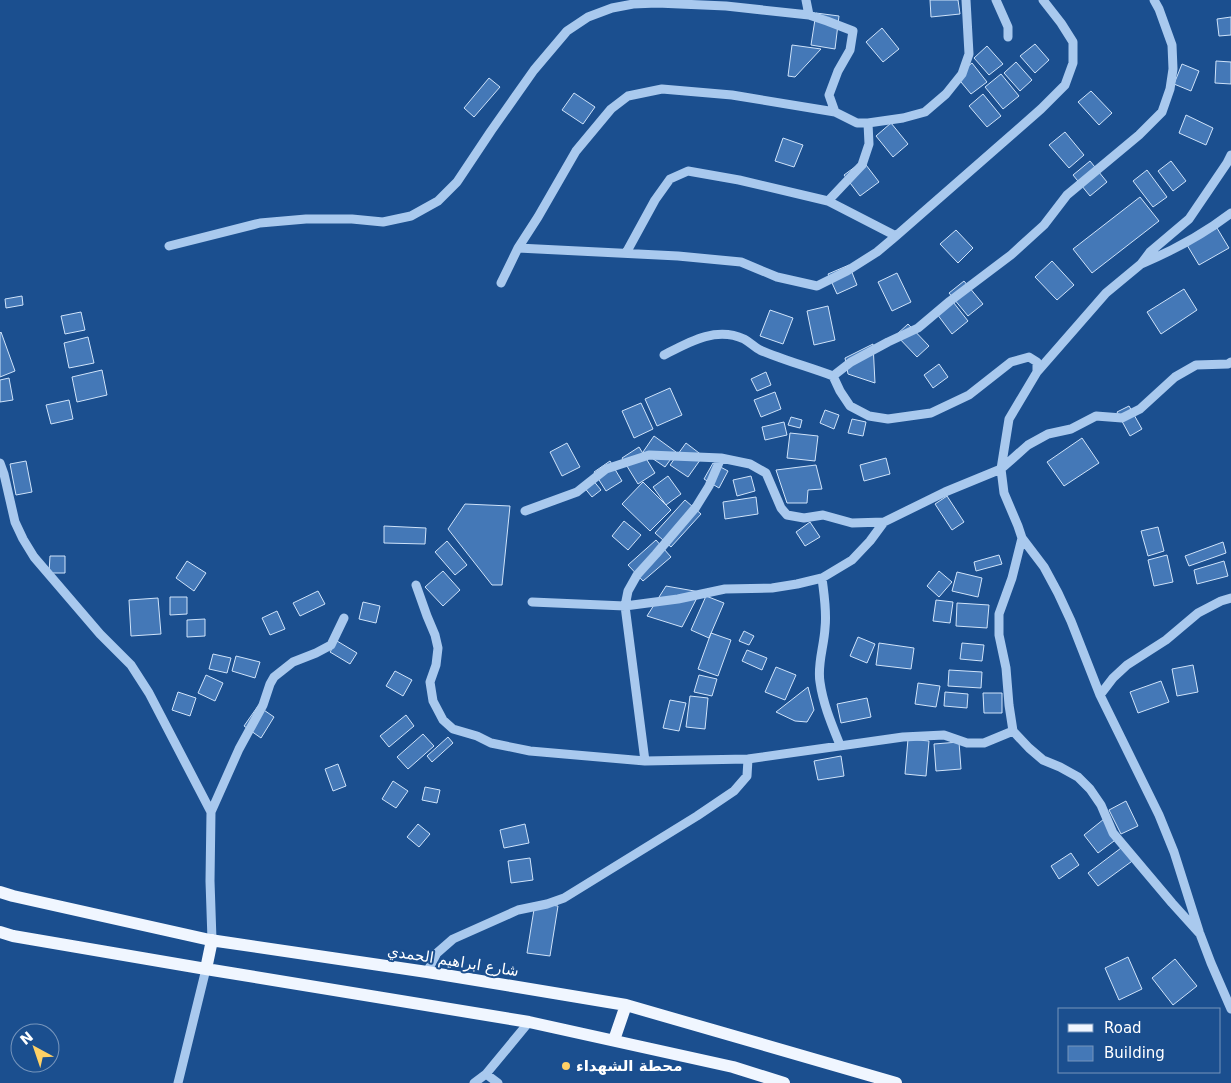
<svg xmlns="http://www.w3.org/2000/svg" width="1231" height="1083" font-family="'DejaVu Sans','Noto Naskh Arabic',sans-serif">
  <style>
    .building { fill: #4478b7; stroke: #cfe3fa }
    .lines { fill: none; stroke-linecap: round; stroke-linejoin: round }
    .minor { stroke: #a9c9ee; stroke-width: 9 }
    .major { stroke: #f0f6ff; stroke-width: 12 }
    .poi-dot { fill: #ffd166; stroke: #1b4f8f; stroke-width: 2 }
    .labels { text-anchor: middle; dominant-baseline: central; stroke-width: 4; stroke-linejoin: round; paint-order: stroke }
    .street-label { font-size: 15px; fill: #fff; stroke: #1b4f8f }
    .poi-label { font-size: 15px; font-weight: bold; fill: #fff; stroke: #1b4f8f; text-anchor: start }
  </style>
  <rect width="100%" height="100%" fill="#1b4f8f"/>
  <path class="building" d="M 930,0 L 958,0 L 960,14 L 931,17 Z
    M 816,13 L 839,16 L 835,49 L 811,45 Z
    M 1231,17 L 1231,35 L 1219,36 L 1217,19 Z
    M 882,28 L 899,49 L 883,62 L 866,42 Z
    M 1035,44 L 1049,60 L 1035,73 L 1020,56 Z
    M 792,45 L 821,49 L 795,77 L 788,76 Z
    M 987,46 L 1003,64 L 989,75 L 974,58 Z
    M 1216,61 L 1231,62 L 1231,84 L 1215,83 Z
    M 1016,62 L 1032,80 L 1020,91 L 1004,73 Z
    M 972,63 L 987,82 L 971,94 L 956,76 Z
    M 1182,64 L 1199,71 L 1191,91 L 1174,84 Z
    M 1001,74 L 1019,96 L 1003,109 L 985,87 Z
    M 489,78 L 500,87 L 474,117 L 464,108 Z
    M 1091,91 L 1112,113 L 1099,125 L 1078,102 Z
    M 574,93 L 595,107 L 583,124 L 562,110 Z
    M 983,94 L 1001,116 L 987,127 L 969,106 Z
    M 1186,115 L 1213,128 L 1206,145 L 1179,133 Z
    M 891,123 L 908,144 L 893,157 L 876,136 Z
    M 1065,132 L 1084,155 L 1069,168 L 1049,145 Z
    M 783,138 L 803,145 L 794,167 L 775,161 Z
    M 863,161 L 879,182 L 860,196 L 844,175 Z
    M 1090,161 L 1107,182 L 1090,196 L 1073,175 Z
    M 1171,161 L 1186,181 L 1173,191 L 1158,171 Z
    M 1147,170 L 1167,197 L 1153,207 L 1133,181 Z
    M 1140,197 L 1159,221 L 1092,273 L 1073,249 Z
    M 1217,228 L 1229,248 L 1199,265 L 1187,245 Z
    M 956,230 L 973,248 L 958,263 L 940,244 Z
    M 1052,261 L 1074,285 L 1057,300 L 1035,277 Z
    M 849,265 L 857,285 L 837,294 L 828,274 Z
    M 897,273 L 911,302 L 892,311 L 878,282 Z
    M 964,281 L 983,304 L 968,316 L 949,293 Z
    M 1184,289 L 1197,310 L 1161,334 L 1147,312 Z
    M 22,296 L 23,305 L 6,308 L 5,299 Z
    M 950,298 L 968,321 L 952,334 L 934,310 Z
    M 828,306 L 835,340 L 814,345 L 807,311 Z
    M 770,310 L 793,318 L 783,344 L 760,336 Z
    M 81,312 L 85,330 L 65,334 L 61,316 Z
    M 908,324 L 929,346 L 917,357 L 896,335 Z
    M 1,332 L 15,371 L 0,377 L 0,333 Z
    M 88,337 L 94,363 L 69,368 L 64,343 Z
    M 873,344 L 875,383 L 848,374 L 845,358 Z
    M 939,364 L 948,377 L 933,388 L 924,375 Z
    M 102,370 L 107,395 L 77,402 L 72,377 Z
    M 766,372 L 771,385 L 757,391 L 751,379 Z
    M 9,378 L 13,400 L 0,402 L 0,380 Z
    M 670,388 L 682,415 L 657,426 L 645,399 Z
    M 775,392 L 781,409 L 761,417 L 754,400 Z
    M 69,400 L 73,419 L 51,424 L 46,405 Z
    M 641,403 L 653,429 L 634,438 L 622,411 Z
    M 1129,406 L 1142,429 L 1130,436 L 1117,412 Z
    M 825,410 L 839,415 L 834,429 L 820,423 Z
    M 791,417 L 802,420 L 800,428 L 788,425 Z
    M 852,419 L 866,422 L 863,436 L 848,433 Z
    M 784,422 L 787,435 L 765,440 L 762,427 Z
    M 790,433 L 818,436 L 815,461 L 787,458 Z
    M 654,436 L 676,452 L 665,467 L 643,452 Z
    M 1082,438 L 1099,463 L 1064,486 L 1047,462 Z
    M 567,443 L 580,467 L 562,476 L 550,452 Z
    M 686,443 L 703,456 L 688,477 L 670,465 Z
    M 639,447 L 655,473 L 638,484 L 622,458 Z
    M 886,458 L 890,474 L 864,481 L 860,465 Z
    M 26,461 L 32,492 L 16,495 L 10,464 Z
    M 610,461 L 622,481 L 606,491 L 594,472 Z
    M 713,463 L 728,471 L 719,488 L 704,479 Z
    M 816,465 L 822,489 L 808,490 L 807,503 L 787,503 L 776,470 Z
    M 668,476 L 681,494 L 666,505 L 653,487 Z
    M 751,476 L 755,491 L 737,496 L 733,480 Z
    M 592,479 L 601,490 L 592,497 L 583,486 Z
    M 643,482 L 671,510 L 650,531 L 622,504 Z
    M 947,496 L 964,522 L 952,530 L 935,504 Z
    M 756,497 L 758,514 L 725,519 L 723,502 Z
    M 685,500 L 701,514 L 671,547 L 655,533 Z
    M 465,504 L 510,506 L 502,585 L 492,585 L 448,529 Z
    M 624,521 L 641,535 L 628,550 L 612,536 Z
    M 810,522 L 820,537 L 805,546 L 796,532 Z
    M 384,526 L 426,528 L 425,544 L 384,543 Z
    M 1158,527 L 1164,551 L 1148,556 L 1141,531 Z
    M 656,540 L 671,557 L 643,581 L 628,565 Z
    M 447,541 L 467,565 L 455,575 L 435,552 Z
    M 1223,542 L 1226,553 L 1189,566 L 1185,556 Z
    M 999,555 L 1002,564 L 976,571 L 974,562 Z
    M 1167,555 L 1173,582 L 1154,586 L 1148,560 Z
    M 50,556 L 65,556 L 65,573 L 49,573 Z
    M 187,561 L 206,573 L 194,591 L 176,578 Z
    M 1224,561 L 1228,576 L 1197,584 L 1194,570 Z
    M 443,571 L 460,590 L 443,606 L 425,587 Z
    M 939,571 L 952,582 L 939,597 L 927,586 Z
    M 957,572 L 982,578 L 978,597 L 952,591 Z
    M 666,586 L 700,592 L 682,627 L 647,616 Z
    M 318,591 L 325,604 L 300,616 L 293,603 Z
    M 706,596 L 724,603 L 709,638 L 691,630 Z
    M 170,597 L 187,597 L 187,614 L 170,615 Z
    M 158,598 L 161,634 L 131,636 L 129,600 Z
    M 936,600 L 953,602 L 950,623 L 933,621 Z
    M 363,602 L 380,606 L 376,623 L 359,619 Z
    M 957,603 L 989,605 L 987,628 L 956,626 Z
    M 277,611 L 285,629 L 270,635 L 262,618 Z
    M 205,619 L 205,636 L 187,637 L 187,620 Z
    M 744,631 L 754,636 L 749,645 L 739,641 Z
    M 711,633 L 731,640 L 718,676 L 698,669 Z
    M 858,637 L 875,644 L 867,663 L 850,656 Z
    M 337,641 L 357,653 L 350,664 L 330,652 Z
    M 879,643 L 914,648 L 911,669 L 876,665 Z
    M 962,643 L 984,645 L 982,661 L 960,659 Z
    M 747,650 L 767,658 L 762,670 L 742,661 Z
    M 213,654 L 231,658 L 227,673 L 209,669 Z
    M 236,656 L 260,662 L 255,678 L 232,671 Z
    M 1193,665 L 1198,692 L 1177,696 L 1172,669 Z
    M 776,667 L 796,675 L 785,700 L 765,692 Z
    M 949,670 L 982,672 L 981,688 L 948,686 Z
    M 395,671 L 412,680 L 403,696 L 386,686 Z
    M 206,675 L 223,683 L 215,701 L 198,693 Z
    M 699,675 L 717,679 L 712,696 L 694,692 Z
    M 1161,681 L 1169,702 L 1138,713 L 1130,692 Z
    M 918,683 L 940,686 L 936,707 L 915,704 Z
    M 808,687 L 814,710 L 807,722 L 795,721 L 776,712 Z
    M 178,692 L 196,698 L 190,716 L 172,710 Z
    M 945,692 L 968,694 L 967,708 L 944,706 Z
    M 983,693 L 1002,693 L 1002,713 L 984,713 Z
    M 690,696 L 708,698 L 705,729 L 686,727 Z
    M 867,698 L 871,717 L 841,723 L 837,704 Z
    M 670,700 L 686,703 L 679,731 L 663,728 Z
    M 258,706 L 274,717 L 261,738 L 244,726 Z
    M 406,715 L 414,726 L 389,747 L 380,736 Z
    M 423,734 L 434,746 L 408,769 L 397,757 Z
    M 448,737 L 453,743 L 432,762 L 427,756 Z
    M 908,739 L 929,741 L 926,776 L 905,774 Z
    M 959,742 L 961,769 L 936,771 L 934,744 Z
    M 841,756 L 844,776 L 818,780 L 814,761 Z
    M 338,764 L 346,786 L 333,791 L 325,769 Z
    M 393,781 L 408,791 L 396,808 L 382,799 Z
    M 425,787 L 440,790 L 437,803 L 422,800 Z
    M 1126,801 L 1138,826 L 1121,834 L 1109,810 Z
    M 1104,819 L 1118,838 L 1098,853 L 1084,835 Z
    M 418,824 L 430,834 L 419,847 L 407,837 Z
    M 525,824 L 529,843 L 504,848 L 500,830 Z
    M 1125,845 L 1135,859 L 1098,886 L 1088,873 Z
    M 1071,853 L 1079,865 L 1059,879 L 1051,866 Z
    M 530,858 L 533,880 L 511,883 L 508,861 Z
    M 535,903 L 558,906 L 550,956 L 527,953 Z
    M 1128,957 L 1142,989 L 1119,1000 L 1105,968 Z
    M 1175,959 L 1197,986 L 1173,1005 L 1152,978 Z"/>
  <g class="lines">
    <path class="minor" d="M 806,0 L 809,15
      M 996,0 L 1008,27 L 1008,37
      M 828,201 L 862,165 L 869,144 L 868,123
      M 169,246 L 260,223 L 306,219 L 352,219 L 383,222 L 411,216 L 438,201 L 457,182 L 491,131 L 534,70 L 567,31 L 588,17 L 612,8 L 633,4 L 657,3 L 726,6 L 809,15 L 827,21 L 853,31 L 850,50 L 838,71 L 829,95 L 835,112
      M 518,248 L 678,256 L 741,262 L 777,277 L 817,286 L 847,271 L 877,252 L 896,236 L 1041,109 L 1065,85 L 1073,63 L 1073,42 L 1061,23 L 1043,0
      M 626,253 L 655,200 L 670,179 L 688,171 L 739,180 L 828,201 L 896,236
      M 1141,264 C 1172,251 1205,233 1231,213
      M 501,283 L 518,248 L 538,217 L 576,151 L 611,109 L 628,96 L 662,89 L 732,95 L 835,112 L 857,123 L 868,123 L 903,118 L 925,112 L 946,94 L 962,74 L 969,54 L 966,0
      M 664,355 C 689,342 716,326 744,339 C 750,342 754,347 760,350 C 783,360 809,367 833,376 L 840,391 L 850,406 L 869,416 L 888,419 L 931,413 L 969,395 L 1011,362 L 1029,357 L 1037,362 L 1037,372 L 1106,293 L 1141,264 L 1150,252 L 1189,219 L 1227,163 L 1231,155
      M 1037,372 L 1009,419 L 1001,469 L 1004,493 L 1018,526 L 1022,538 L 1012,578 L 999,614 L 999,635 L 1006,668 L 1009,705 L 1013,731 L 1029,748 L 1043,760 L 1060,767 L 1078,777 L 1090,789 L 1101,805 L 1113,833 L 1172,903 L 1200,934 L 1211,963 L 1231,1009
      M 833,376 L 851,362 L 888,342 L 918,328 L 950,301 L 1011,255 L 1044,225 L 1067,195 L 1139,135 L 1162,112 L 1170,89 L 1173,69 L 1172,45 L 1159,9 L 1154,0
      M 0,463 L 4,474 L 15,522 L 23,539 L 34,557 L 100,634 L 131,665 L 149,693 L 211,812
      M 525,511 L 577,492 L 606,469 L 649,455 L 721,458 L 750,464 L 766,473 L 781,508 L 787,515 L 804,518 L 823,515 L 852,523 L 884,522 L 945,492 L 1001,469 L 1028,445 L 1048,434 L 1071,429 L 1096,416 L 1122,418 L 1140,409 L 1175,377 L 1196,365 L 1228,364 L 1231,362
      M 1022,538 L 1044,567 L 1058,593 L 1071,621 L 1100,695 L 1159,815 L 1174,852 L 1199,931
      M 822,578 C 824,595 827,611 825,628 C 824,647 817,664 820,682 C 823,704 832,725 840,745
      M 416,585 L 427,616 L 435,635 L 438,648 L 436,665 L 430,682 L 433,701 L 443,720 L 453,729 L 477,736 L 491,743 L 530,751 L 645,761 L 748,759 L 903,737 L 944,735 L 967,743 L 984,743 L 1013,731
      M 532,602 L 625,606 L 678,599 L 725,589 L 772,588 L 797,584 L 822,578 L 852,560 L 870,541 L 884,522
      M 1100,695 L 1113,678 L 1127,665 L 1166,640 L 1198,613 L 1221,601 L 1231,598
      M 645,761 L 625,606 L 628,591 L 637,575 L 656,554 L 696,507 L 709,486 L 721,458
      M 212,940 L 210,881 L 211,812 L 239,749 L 263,705 L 270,684 L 274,677 L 293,662 L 316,653 L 331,645 L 344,618
      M 427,972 L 437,953 L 453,939 L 518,910 L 547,904 L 564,898 L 697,816 L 734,791 L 747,776 L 748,759
      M 486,1074 L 498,1083
      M 178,1083 L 206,969
      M 474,1083 L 486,1074 L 529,1022"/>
    <path class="major" d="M 0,892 L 13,896 L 210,940 L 427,972 L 626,1005 L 896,1083
      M 0,932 L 13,936 L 206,969 L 529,1022 L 733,1067 L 784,1083
      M 206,969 L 212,940
      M 614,1040 L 626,1005"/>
  </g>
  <circle class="poi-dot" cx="566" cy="1066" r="5"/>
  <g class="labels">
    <g class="street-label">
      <text transform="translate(453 961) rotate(9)">شارع ابراهيم الحمدي</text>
    </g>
    <g class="poi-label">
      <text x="576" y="1066">محطة الشهداء</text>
    </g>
  </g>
  <rect x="1058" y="1008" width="162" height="65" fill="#1b4f8f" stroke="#7695bc"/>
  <rect x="1068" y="1024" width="25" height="8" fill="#f0f6ff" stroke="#7695bc"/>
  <text x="1104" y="1033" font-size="15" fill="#ffffff">Road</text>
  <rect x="1068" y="1046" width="25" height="15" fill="#4478b7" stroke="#7695bc"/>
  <text x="1104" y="1058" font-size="15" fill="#ffffff">Building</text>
  <g transform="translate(35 1048) rotate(320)"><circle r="24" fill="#1b4f8f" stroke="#7695bc"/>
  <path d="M0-4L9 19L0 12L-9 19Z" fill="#ffd166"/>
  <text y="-8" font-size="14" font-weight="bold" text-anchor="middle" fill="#ffffff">N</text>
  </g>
</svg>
